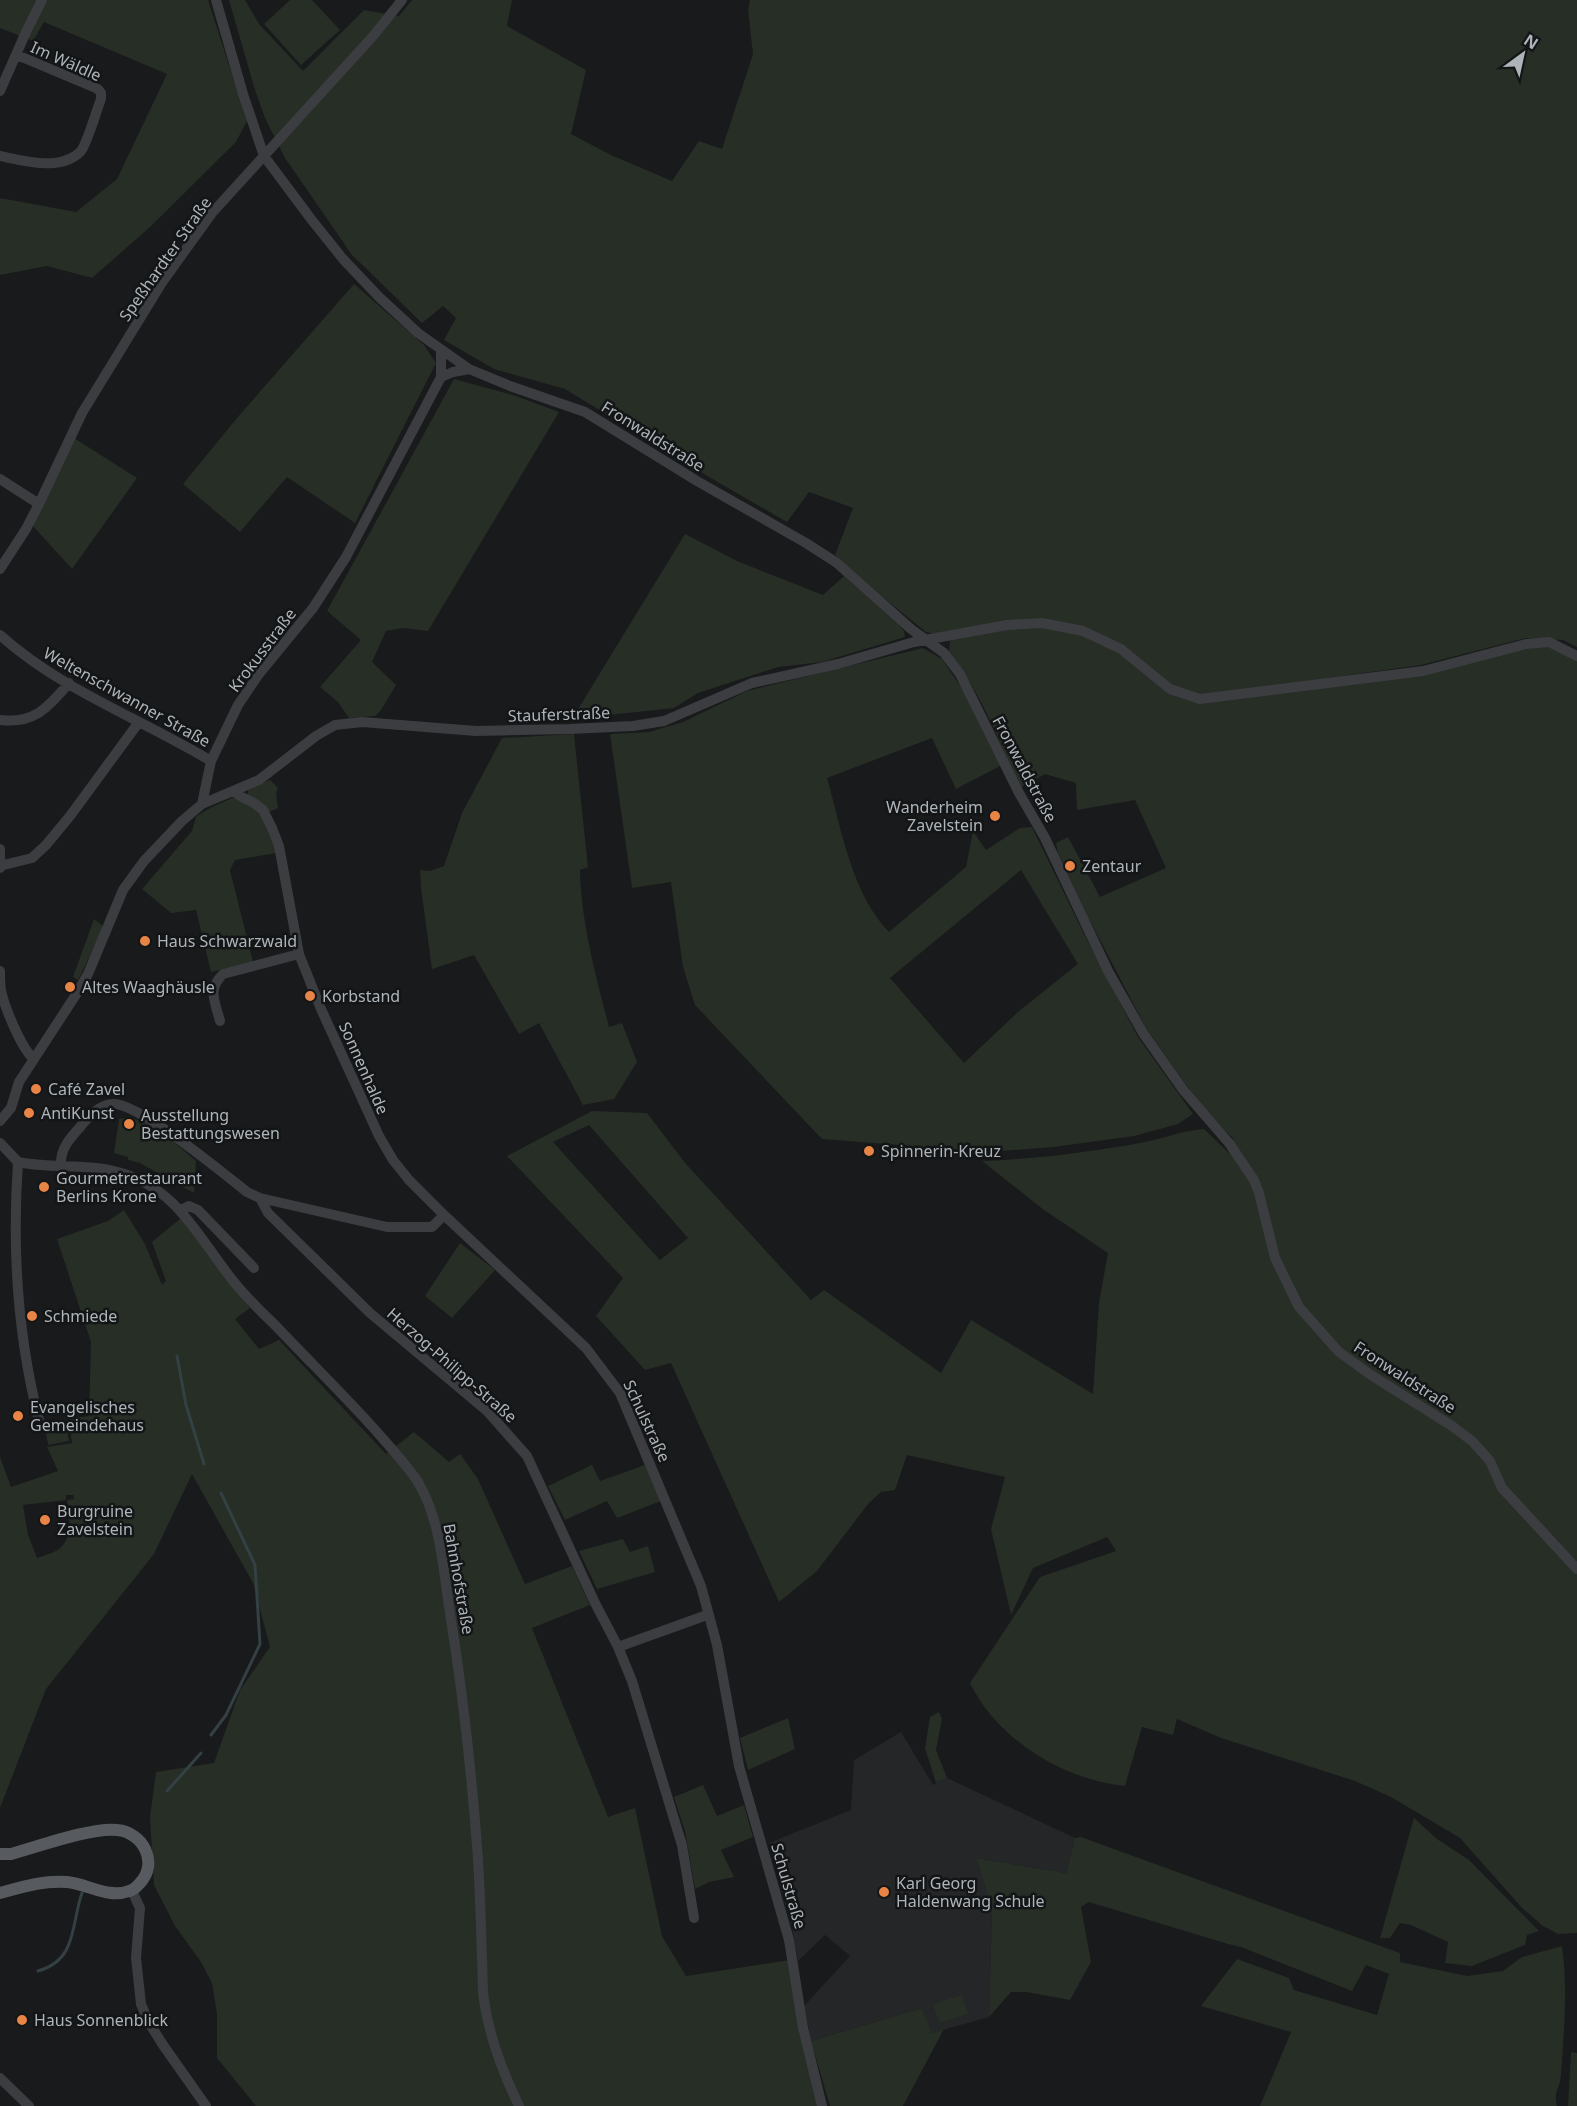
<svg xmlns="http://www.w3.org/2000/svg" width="1577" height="2106" font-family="'Noto Sans',sans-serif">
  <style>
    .built { fill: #252628 }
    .green { fill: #262e26; fill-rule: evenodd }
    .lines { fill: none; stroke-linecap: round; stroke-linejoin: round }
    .stream { stroke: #334044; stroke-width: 3 }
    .minor { stroke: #3b3d40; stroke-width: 10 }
    .major { stroke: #575b5f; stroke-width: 12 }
    .poi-dot { fill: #e78446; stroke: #141516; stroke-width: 2 }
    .labels { text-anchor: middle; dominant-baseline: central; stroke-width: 5; stroke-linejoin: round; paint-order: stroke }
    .street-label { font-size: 16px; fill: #adb5ba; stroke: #141516 }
    .poi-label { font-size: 16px; fill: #adb5ba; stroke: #141516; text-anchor: start }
  </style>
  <rect width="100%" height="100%" fill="#191a1b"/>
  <path class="built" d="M 901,1732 L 933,1785 L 947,1778 L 1075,1838 L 1066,1873 L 976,1858 L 992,1910 L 989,2017 L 932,2033 L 922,2008 L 811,2041 L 804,2006 L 850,1956 L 825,1935 L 798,1961 L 792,1927 L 769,1843 L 851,1810 L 854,1760 Z"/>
  <path class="green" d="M 0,0 L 208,0 L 247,121 L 236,142 L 149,228 L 92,278 L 47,266 L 0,275 L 0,198 L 76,212 L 117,179 L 167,74 L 44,22 L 33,41 L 0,28 Z
    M 229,0 L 245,0 L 259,24 L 303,71 L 364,10 L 399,16 L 412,0 L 512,0 L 507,26 L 586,70 L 571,134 L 611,155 L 672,181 L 699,141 L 722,149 L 753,54 L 748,10 L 750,0 L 1577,0 L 1577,647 L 1563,640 L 1526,638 L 1421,665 L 1342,676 L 1276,692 L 1545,646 L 1577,658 L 1577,1933 L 1558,1934 L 1543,1926 L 1522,1908 L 1460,1838 L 1391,1797 L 1355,1781 L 1221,1738 L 1177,1719 L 1173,1735 L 1142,1727 L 1125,1786 C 1063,1780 997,1739 970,1683 L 1040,1577 L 1116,1551 L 1107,1537 L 1033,1568 L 1011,1615 L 991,1529 L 1005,1477 L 907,1455 L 895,1490 L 881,1492 L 868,1504 L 817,1571 L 779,1602 L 671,1363 L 645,1370 L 596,1316 L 623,1278 L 507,1156 L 592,1111 L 647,1113 L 686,1164 L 811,1300 L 824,1290 L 941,1373 L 971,1320 L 1093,1394 L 1099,1303 L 1108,1253 L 1044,1210 L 982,1161 C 1036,1159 1091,1152 1145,1142 C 1165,1138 1184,1130 1204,1129 L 1230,1154 L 1233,1138 L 1204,1110 L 1146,1028 L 1088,917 L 1058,853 L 1056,843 L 1068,837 L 1100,897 L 1166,868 L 1135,800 L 1077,810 L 1076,783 L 1045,774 L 1020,788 C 999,741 981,692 949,652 L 950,641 L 1043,619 L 939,635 L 926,632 L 879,594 L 835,555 L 853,508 L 809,492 L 787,522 L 709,477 L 565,389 L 494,369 L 444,340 L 456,318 L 443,306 L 422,323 L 352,255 L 285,158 L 265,118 L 255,90 ZM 589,1125 L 688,1238 L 660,1260 L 553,1142 Z
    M 290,0 L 312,0 L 340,30 L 301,65 L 264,24 Z
    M 354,284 L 424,345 L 436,363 L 355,523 L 287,477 L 240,532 L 183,484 L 237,418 Z
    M 454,379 L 513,395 L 559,412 L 428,631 L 403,628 L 386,631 L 372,662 L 396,685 L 381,710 L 375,716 L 349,718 L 338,702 L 320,687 L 361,640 L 327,611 Z
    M 74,438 L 137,478 L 72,569 L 32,525 Z
    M 685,534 L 737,561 L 823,595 L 844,576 L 899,625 L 904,631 L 905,637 L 822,662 L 778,667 L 698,693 L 674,708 L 572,719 Z
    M 923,648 L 942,659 L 973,705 L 1002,765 L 956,789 L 932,738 L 827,778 C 842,830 851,892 889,932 L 966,867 L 973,831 L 986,850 L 1020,828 L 1032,827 L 1084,934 L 1138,1037 L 1193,1114 L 1178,1124 L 1134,1136 L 1054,1147 L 988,1152 L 822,1139 L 695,1005 L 683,967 L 671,882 L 632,888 L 610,734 L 649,732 L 683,722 L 747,691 ZM 1021,870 L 1078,964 L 1019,1011 L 964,1063 L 890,978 Z
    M 574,734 L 588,867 L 580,870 C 581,922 596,976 609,1027 L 622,1023 L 637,1062 L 614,1099 L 583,1105 L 539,1023 L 519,1034 L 474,955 L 432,969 L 421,888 L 420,870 L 430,871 L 444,866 L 462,813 L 502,738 Z
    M 270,780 L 278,788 L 276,794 L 278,808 L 267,813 L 248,798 L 248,790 Z
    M 234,797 C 266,809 268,823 276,853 L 235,860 L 230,870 L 253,962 L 211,972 L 196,910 L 171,913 L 142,889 L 192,831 L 196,817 L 208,809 Z
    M 94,919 L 104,927 L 78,980 L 73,977 Z
    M 126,1118 C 150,1118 178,1146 196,1161 L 194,1193 L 140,1163 L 128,1160 L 128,1157 L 114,1153 L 119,1119 Z
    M 124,1210 L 145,1244 L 162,1285 L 166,1281 L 152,1242 L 181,1218 L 250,1308 L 235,1319 L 259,1349 L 279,1340 L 386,1454 L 414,1432 L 449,1462 L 460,1454 L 478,1479 L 525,1584 L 572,1566 L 590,1605 L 532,1628 L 608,1817 L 635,1808 L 662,1936 L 686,1976 L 790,1960 L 819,2106 L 256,2106 L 217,2058 L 217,2014 L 212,1983 L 201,1962 L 175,1926 L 154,1885 L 150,1817 L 156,1772 L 214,1763 L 240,1690 L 270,1647 L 253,1583 L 192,1474 L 154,1554 L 46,1689 L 0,1808 L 0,1457 L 11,1487 L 58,1471 L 47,1447 L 72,1443 L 69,1419 L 89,1416 L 91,1342 L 57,1239 L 108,1221 ZM 66,1495 L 73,1495 L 74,1499 L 67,1500 C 69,1515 74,1537 60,1548 C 55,1553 44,1555 37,1558 L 28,1535 L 23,1505 L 66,1500 Z
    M 460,1243 L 495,1270 L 452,1318 L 425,1296 Z
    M 65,1420 L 69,1441 L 48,1445 L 44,1421 Z
    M 592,1465 L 600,1481 L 645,1465 L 661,1501 L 617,1518 L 607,1501 L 565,1520 L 548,1486 Z
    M 623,1539 L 630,1552 L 648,1546 L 655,1572 L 597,1589 L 579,1551 Z
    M 939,1712 L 942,1719 L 936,1750 L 947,1778 L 936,1783 L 925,1748 L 930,1717 Z
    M 788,1718 L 795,1749 L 748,1770 L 740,1738 Z
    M 703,1785 L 717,1816 L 744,1805 L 753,1837 L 721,1850 L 734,1877 L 709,1882 L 695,1889 L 685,1831 L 674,1797 Z
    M 1414,1818 L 1437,1839 L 1469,1860 L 1539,1931 L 1527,1935 L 1525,1945 L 1472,1966 L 1445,1963 L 1448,1942 L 1411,1925 L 1400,1923 L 1390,1938 L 1380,1938 Z
    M 1081,1837 L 1400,1953 L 1400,1962 L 1467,1976 L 1503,1971 L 1522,1957 L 1562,1946 C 1568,1988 1564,2032 1561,2075 C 1560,2088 1553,2092 1557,2106 L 1260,2106 L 1291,2032 L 1201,2006 L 1237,1959 L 1289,1978 L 1294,1990 L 1377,2015 L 1389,1974 L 1366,1965 L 1352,1991 L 1241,1947 L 1228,1944 L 1089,1902 L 1081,1907 L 1091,1962 L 1070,2000 L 1026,1992 L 1011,1992 L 989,2017 L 992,1910 L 976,1858 L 1066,1873 L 1075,1838 Z
    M 962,1995 L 968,2014 L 939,2023 L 933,2004 Z
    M 922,2008 L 932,2033 L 944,2029 L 903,2106 L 830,2106 L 811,2041 Z
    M 1571,2052 L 1577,2053 L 1577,2106 L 1568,2106 Z"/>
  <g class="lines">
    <path class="stream" d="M 177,1356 L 186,1405 L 204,1464
      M 211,1735 L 226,1715 L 260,1644 L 255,1565 L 221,1493
      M 167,1791 L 201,1753
      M 38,1971 C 78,1960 71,1923 82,1893"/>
    <path class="minor" d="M 216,0 L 243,94 L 264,156 L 311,219 L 343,259 L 379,297 L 418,333 L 469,369 L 510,386 L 585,412 L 697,481 L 806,543 L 837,563 L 911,629 L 944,653 L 960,674 L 1019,793 L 1045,838 L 1108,971 L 1143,1033 L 1184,1091 L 1229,1143 L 1254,1180 L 1259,1193 L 1275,1258 L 1299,1307 L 1339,1352 L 1371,1375 L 1452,1426 L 1472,1441 L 1490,1461 L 1502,1488 L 1577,1569
      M 0,91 L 26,32 L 42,0
      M 0,156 C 24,161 61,172 81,151 C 87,144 97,109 101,99 L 101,93 L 98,89 L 17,55
      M 441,377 L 453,372 L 469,369
      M 0,479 L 39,504
      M 0,569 L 26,529 L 39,504 L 82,413 L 163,281 L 212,213 L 374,35 L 402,0
      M 0,635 C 61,690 141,719 211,761
      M 0,720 C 35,724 48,707 69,683
      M 235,791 L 240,796 L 254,803 L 263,810 L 272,828 L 279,846 L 299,954 L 321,1009 L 379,1136 L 393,1160 L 409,1180 L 444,1215 L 586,1348 L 620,1393 L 701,1586 L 717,1645 L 739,1766 L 789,1940 L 803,2028 L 822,2106
      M 202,804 L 259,780 L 316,736 L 335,725 L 362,722 L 476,731 L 570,729 L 633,726 L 664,721 L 752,683 L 838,664 L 914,642 L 1007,625 L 1042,623 L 1083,631 L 1121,649 L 1170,689 L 1200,699 L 1423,671 L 1526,644 L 1549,642 L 1577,656
      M 0,849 L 0,868
      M 0,866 L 32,858 L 46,845 L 70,816 L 139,722
      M 0,971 C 0,977 0,984 1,990 C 4,1006 22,1050 34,1059
      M 220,1021 C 215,1001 207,990 223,974 L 299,954
      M 0,1121 L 11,1108 L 19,1082 L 77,993 L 88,974 L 123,890 L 144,861 L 182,821 L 202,804 L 211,761 L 238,705 L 259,674 L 313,608 L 346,557 L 441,377 L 441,351
      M 0,1143 L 18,1162
      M 18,1162 C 51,1169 85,1163 118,1172 C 174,1187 195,1231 227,1273 C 241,1292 258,1309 275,1325 C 309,1361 344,1395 377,1432 C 391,1448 406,1464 418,1482 C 441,1521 443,1569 450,1613 C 463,1694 472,1776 478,1859 C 480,1892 481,1925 482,1959 C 483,1972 482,1987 484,2000 C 489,2036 503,2073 519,2106
      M 18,1162 C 12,1249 18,1340 40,1424
      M 61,1165 C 60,1149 70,1138 81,1126 C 89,1116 100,1104 114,1104 C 140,1104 223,1173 247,1192 L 260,1198 L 387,1227 L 432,1227 L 444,1215
      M 260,1198 L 268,1213 L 370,1313 L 487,1411 L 527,1456 L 595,1603 L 618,1647 L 632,1681 L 682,1845 L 694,1918
      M 181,1210 L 189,1206 L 198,1210 L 254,1268
      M 618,1647 L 707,1615
      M 132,1891 L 140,1908 L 136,1958 L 141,2004 L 148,2021 L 163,2045 L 206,2106
      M 0,2078 L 29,2106"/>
    <path class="major" d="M 0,1854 L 11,1854 C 37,1847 92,1827 117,1830 C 143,1832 159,1863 140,1883 C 137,1886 134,1890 129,1891 C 108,1899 88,1884 67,1882 C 44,1880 22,1887 0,1893"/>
  </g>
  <g class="poi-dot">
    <circle cx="995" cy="816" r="6"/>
    <circle cx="1070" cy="866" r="6"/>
    <circle cx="145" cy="941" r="6"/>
    <circle cx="70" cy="987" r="6"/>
    <circle cx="310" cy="996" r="6"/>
    <circle cx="36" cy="1089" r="6"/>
    <circle cx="29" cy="1113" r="6"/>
    <circle cx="129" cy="1124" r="6"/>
    <circle cx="869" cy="1151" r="6"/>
    <circle cx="44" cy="1187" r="6"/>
    <circle cx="32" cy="1316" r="6"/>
    <circle cx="18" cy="1416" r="6"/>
    <circle cx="45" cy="1520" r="6"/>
    <circle cx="884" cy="1892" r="6"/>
    <circle cx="22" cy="2020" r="6"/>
  </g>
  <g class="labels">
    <g class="street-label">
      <text transform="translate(66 61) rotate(24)">Im Wäldle</text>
      <text transform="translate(165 259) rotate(-55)">Speßhardter Straße</text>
      <text transform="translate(653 436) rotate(32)">Fronwaldstraße</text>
      <text transform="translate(262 650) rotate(-53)">Krokusstraße</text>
      <text transform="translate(127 697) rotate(29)">Weltenschwanner Straße</text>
      <text transform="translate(559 714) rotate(-2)">Stauferstraße</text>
      <text transform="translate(1025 769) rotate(62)">Fronwaldstraße</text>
      <text transform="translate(364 1068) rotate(66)">Sonnenhalde</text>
      <text transform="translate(452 1365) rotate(41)">Herzog-Philipp-Straße</text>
      <text transform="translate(1405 1377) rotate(33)">Fronwaldstraße</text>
      <text transform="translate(647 1421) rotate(65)">Schulstraße</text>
      <text transform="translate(459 1579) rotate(80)">Bahnhofstraße</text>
      <text transform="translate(789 1886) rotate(74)">Schulstraße</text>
    </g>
    <g class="poi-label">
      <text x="983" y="807" text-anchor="end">Wanderheim<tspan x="983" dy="18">Zavelstein</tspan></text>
      <text x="1082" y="866">Zentaur</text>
      <text x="157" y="941">Haus Schwarzwald</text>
      <text x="82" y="987">Altes Waaghäusle</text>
      <text x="322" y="996">Korbstand</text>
      <text x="48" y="1089">Café Zavel</text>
      <text x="41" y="1113">AntiKunst</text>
      <text x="141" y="1115">Ausstellung<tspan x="141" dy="18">Bestattungswesen</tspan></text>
      <text x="881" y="1151">Spinnerin-Kreuz</text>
      <text x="56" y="1178">Gourmetrestaurant<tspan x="56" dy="18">Berlins Krone</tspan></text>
      <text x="44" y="1316">Schmiede</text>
      <text x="30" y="1407">Evangelisches<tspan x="30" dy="18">Gemeindehaus</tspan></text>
      <text x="57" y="1511">Burgruine<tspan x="57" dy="18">Zavelstein</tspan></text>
      <text x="896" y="1883">Karl Georg<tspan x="896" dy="18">Haldenwang Schule</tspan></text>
      <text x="34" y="2020">Haus Sonnenblick</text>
    </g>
  </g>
  <g transform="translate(1523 54) rotate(33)" stroke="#141516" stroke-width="4.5" paint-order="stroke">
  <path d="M0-4.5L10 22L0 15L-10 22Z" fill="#adb5ba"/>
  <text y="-9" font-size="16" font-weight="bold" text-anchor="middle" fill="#adb5ba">N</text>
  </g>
</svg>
